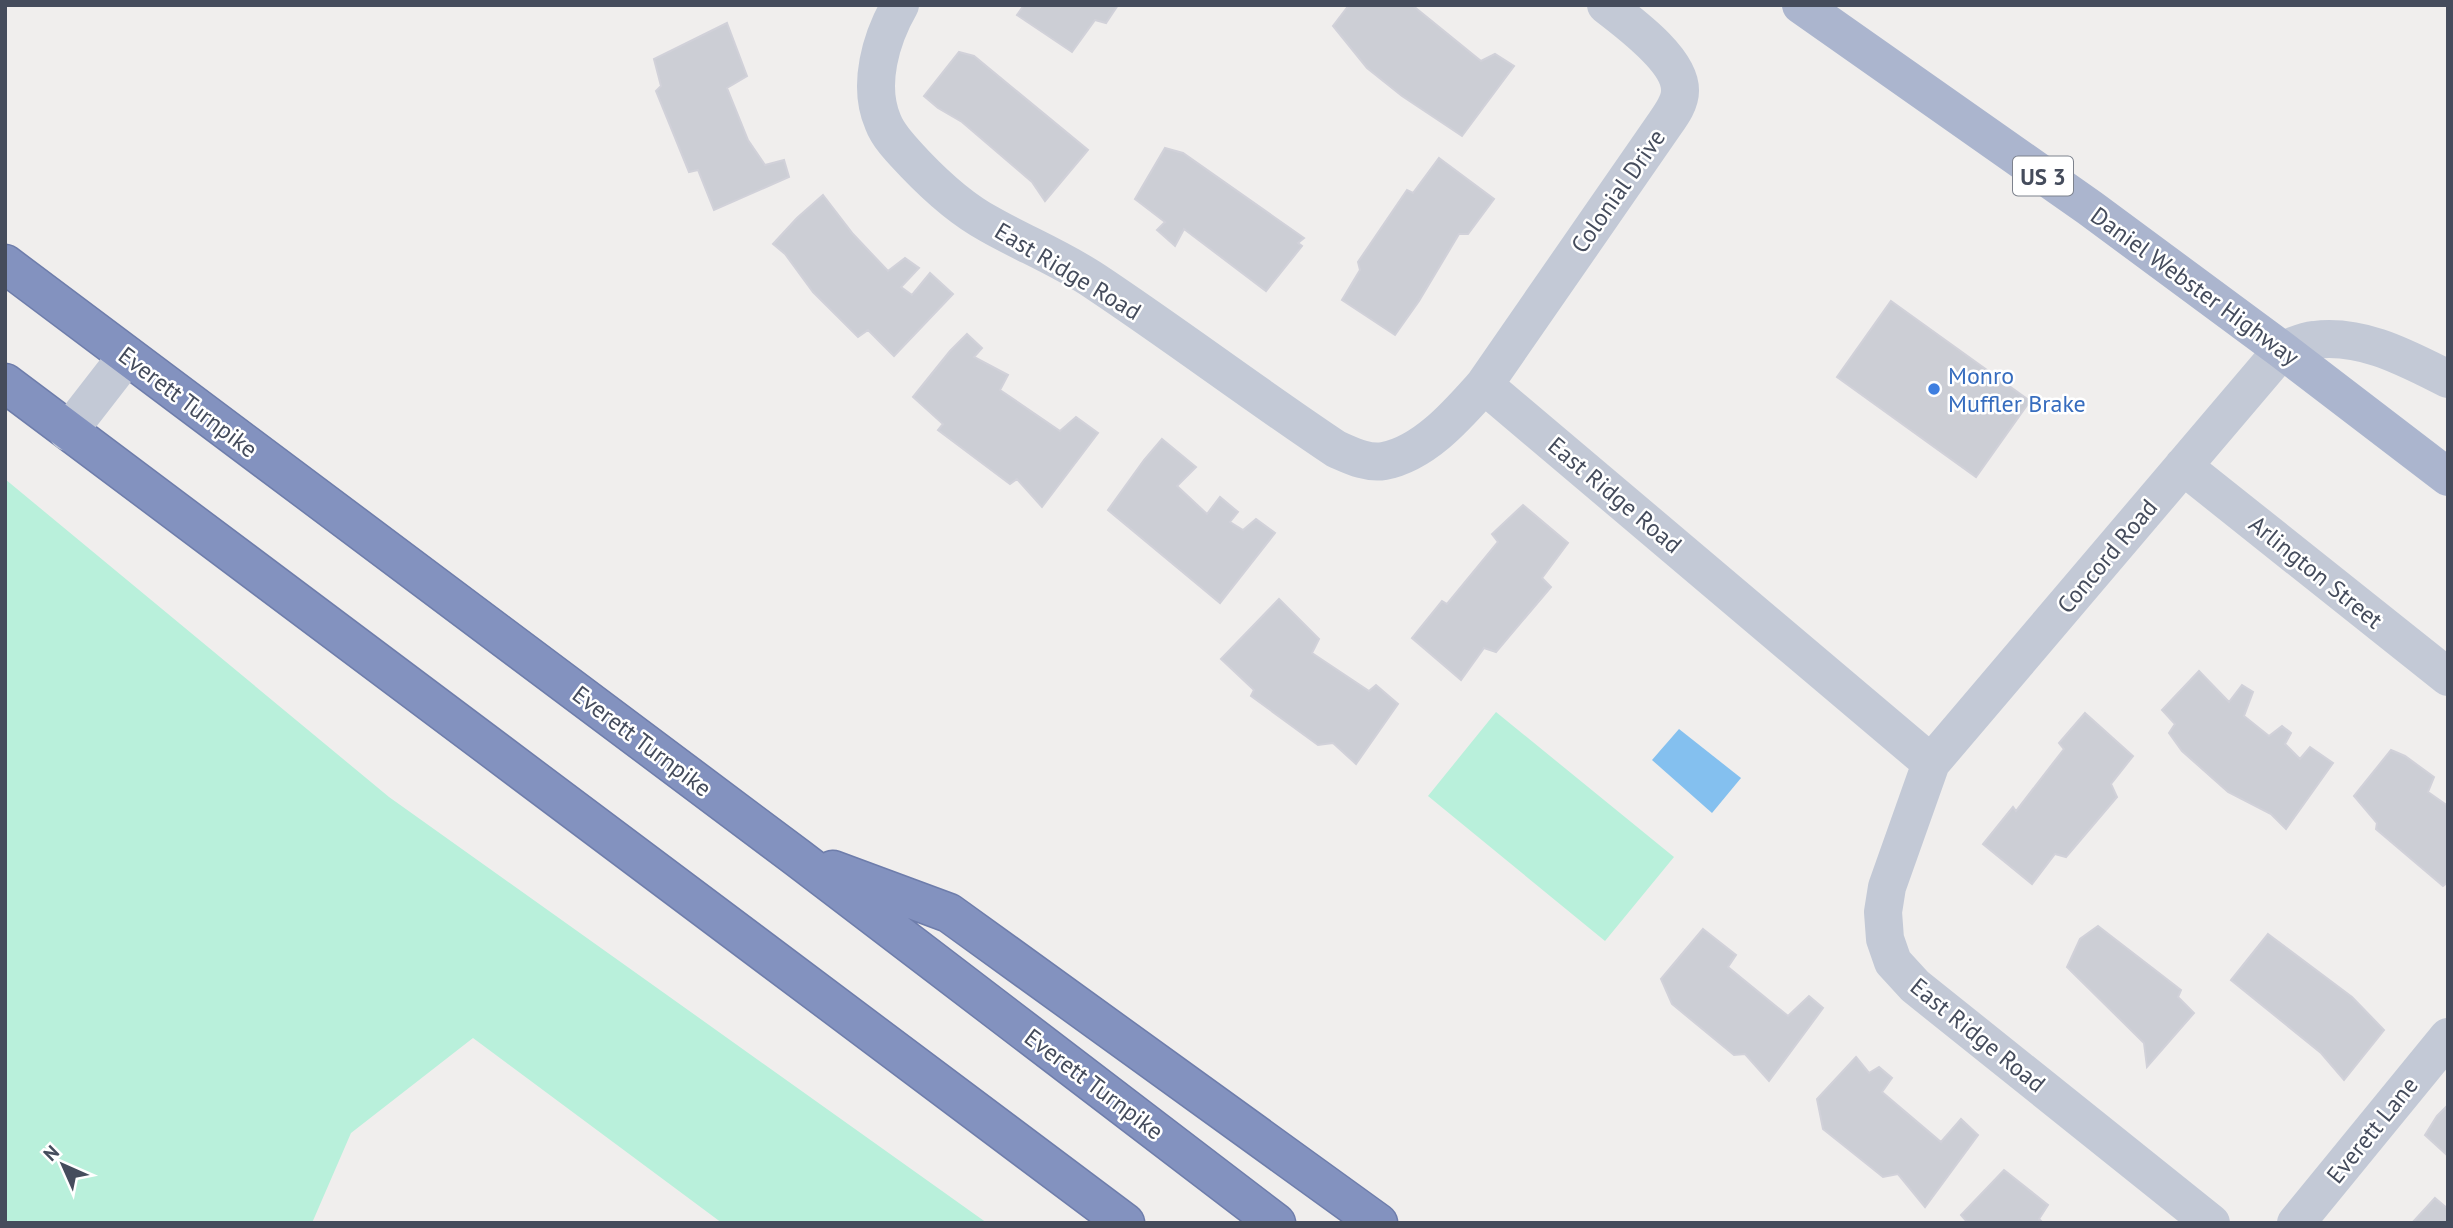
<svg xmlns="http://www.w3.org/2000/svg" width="2453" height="1228" font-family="'PT Sans',sans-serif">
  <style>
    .green { fill: #b9f0db }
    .water { fill: #84c0ef }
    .building { fill: #ccced5; stroke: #d1d1d9; stroke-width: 2 }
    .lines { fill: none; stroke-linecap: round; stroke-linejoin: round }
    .highway-casing { stroke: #6e7dab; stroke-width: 41 }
    .minor { stroke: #c3c9d6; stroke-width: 38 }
    .major { stroke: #abb5ce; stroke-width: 38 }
    .highway { stroke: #8392bf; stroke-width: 38 }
    .shop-dot { fill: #3f7fe0; stroke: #fff; stroke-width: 2.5 }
    .labels { text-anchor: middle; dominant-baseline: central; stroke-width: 5; stroke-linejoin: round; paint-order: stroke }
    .shield { fill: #fff; stroke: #7d828d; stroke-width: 2 }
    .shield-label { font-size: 23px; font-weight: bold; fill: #454c5c }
    .street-label { font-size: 24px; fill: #454c5c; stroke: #fff }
    .shop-label { font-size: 24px; fill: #366cbe; stroke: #fff; text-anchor: start }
  </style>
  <rect width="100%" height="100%" fill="#f0eeed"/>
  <path class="green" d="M 5,479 L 389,797 L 987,1223 L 722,1223 L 473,1038 L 351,1133 L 312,1223 L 5,1223 Z
    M 1496,712 L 1674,857 L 1605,941 L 1428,796 Z"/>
  <path class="water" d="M 1679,729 L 1741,778 L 1712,813 L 1652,760 Z"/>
  <path class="building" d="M 1024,5 L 1118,5 L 1106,23 L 1095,20 L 1072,52 L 1017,15 Z
    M 1349,5 L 1412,5 L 1481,61 L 1495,54 L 1514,66 L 1462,136 L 1402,96 L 1367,68 L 1333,26 Z
    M 727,23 L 747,76 L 727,88 L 748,140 L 765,165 L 784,160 L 789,177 L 714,210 L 698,170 L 689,172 L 656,91 L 661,86 L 654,59 Z
    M 959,52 L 974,56 L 1088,150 L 1045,201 L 1032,182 L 962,122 L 938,108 L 924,96 Z
    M 1165,148 L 1183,153 L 1304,238 L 1298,243 L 1302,246 L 1266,291 L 1184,229 L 1175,246 L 1157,230 L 1165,222 L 1135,199 Z
    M 1439,158 L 1494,199 L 1468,234 L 1459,234 L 1419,301 L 1395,335 L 1342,300 L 1360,270 L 1358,262 L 1407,190 L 1413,193 Z
    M 823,195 L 853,234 L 888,271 L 905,258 L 919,268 L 901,287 L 912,295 L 930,273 L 953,294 L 894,356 L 868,330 L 858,337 L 813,292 L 785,254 L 773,244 L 797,218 Z
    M 1891,301 L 2030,401 L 1976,477 L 1837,377 Z
    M 967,334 L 982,348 L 974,357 L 1008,375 L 1000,390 L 1060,431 L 1076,417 L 1098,433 L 1042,507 L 1017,479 L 1010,484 L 938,430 L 943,424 L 913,397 L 950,351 Z
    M 1162,439 L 1196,467 L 1177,486 L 1207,514 L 1220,497 L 1238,512 L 1230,522 L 1243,530 L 1256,519 L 1275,533 L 1220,603 L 1108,510 L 1144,460 Z
    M 1523,505 L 1568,543 L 1542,578 L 1551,587 L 1496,652 L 1484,648 L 1461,680 L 1412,638 L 1442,601 L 1447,604 L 1498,542 L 1492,534 Z
    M 1279,599 L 1319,639 L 1312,653 L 1369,691 L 1376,685 L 1398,704 L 1356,764 L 1333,743 L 1318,745 L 1251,696 L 1254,690 L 1221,659 Z
    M 2199,671 L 2229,702 L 2242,685 L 2253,692 L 2244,716 L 2269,736 L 2282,726 L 2291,733 L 2285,744 L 2300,759 L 2310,747 L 2333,763 L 2286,829 L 2271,814 L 2228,792 L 2182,751 L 2169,733 L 2175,724 L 2162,710 Z
    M 2085,713 L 2133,756 L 2111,784 L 2117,797 L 2066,857 L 2055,854 L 2032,884 L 1983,844 L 2013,807 L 2016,811 L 2064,749 L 2059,743 Z
    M 2391,750 L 2405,756 L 2434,777 L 2428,792 L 2448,806 L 2448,882 L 2443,886 L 2376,829 L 2377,823 L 2354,796 Z
    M 2098,926 L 2181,990 L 2178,997 L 2194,1013 L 2147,1067 L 2144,1043 L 2067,967 L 2080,939 Z
    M 1703,929 L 1736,955 L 1728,967 L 1788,1016 L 1809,996 L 1823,1008 L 1769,1081 L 1745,1054 L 1734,1055 L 1672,1004 L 1661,979 Z
    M 2268,934 L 2352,997 L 2384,1030 L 2344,1080 L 2321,1053 L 2231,980 Z
    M 1856,1057 L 1869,1073 L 1879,1067 L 1892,1078 L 1882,1092 L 1941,1142 L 1961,1119 L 1978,1135 L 1925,1207 L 1898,1174 L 1883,1177 L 1823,1129 L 1817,1099 Z
    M 2448,1105 L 2448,1156 L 2425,1135 L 2437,1116 Z
    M 2004,1170 L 2048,1205 L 2039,1219 L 2043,1223 L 1968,1223 L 1961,1215 Z
    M 2435,1198 L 2448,1209 L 2448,1223 L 2412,1223 Z"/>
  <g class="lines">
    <defs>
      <path id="highway" d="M 5,264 L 798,858 L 1276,1223
        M 5,383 L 1125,1223
        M 833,870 L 949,913 L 1378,1223"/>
    </defs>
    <use href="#highway" class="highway-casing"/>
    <path class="minor" d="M 900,5 C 881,38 867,85 883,122 C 889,138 904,152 915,164 C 937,187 961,209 989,224 C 1024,244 1062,259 1096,282 C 1177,336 1255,395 1336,449 C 1350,455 1367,464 1384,461 C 1425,453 1458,414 1484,385 L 1931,763 L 1887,887 L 1883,912 L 1885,939 L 1893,962 L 1915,986 L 2211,1223
      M 1484,385 L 1664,125 C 1671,115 1680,103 1680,91 C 1681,60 1629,23 1606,5
      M 68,432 L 127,356
      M 2183,466 L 2448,677
      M 1931,763 L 2282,350 C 2292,347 2303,341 2314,340 C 2363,334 2406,358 2448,379
      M 2296,1223 L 2448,1037"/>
    <path class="major" d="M 1801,5 L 2090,208 L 2282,350 L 2448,477"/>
    <use href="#highway" class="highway"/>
  </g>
  <circle class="shop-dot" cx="1934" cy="389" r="7"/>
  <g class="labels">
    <rect class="shield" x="2013" y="156.5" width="60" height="39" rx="5"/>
    <g class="shield-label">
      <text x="2043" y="176">US 3</text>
    </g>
    <g class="street-label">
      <text transform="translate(1618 191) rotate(-55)">Colonial Drive</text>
      <text transform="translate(1068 271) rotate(31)">East Ridge Road</text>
      <text transform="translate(2195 286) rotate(36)">Daniel Webster Highway</text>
      <text transform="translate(188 402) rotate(37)">Everett Turnpike</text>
      <text transform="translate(1615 495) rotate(40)">East Ridge Road</text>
      <text transform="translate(2107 556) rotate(-50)">Concord Road</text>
      <text transform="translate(2316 572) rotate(39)">Arlington Street</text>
      <text transform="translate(642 741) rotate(37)">Everett Turnpike</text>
      <text transform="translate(1978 1035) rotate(39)">East Ridge Road</text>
      <text transform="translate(1094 1084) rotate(37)">Everett Turnpike</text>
      <text transform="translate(2372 1130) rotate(-51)">Everett Lane</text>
    </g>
    <g class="shop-label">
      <text x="1948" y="375">Monro<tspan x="1948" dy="28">Muffler Brake</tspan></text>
    </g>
  </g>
  <rect width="2453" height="1228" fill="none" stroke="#454c5c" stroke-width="14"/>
  <g transform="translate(63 1165) rotate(315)" stroke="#ffffff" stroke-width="5" paint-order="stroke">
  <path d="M0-5L12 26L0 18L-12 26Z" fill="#454c5c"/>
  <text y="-10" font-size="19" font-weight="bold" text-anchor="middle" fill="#454c5c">N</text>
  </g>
</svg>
